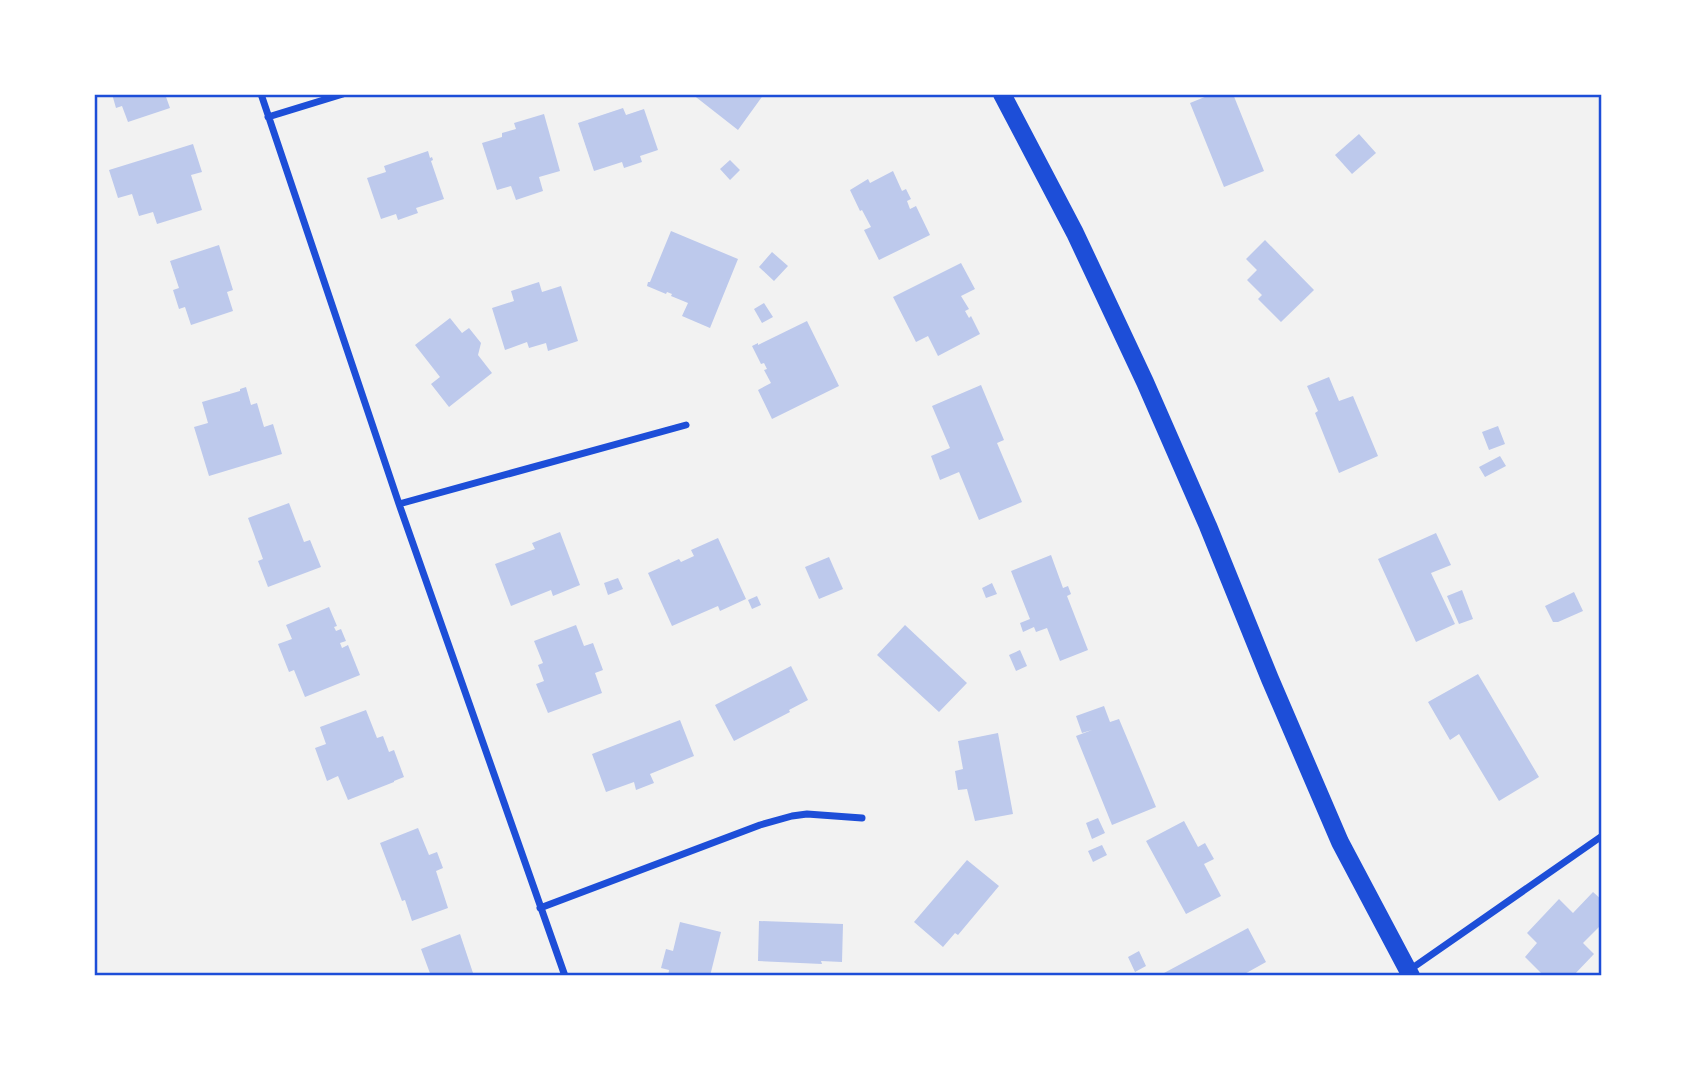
<svg xmlns="http://www.w3.org/2000/svg" width="1696" height="1070" font-family="Rubik,sans-serif">
  <style>
    .building { fill: #bdc9ec }
    .lines { fill: none; stroke-linecap: round; stroke-linejoin: round }
    .minor { stroke: #1d4ed8; stroke-width: 7 }
    .primary { stroke: #1d4ed8; stroke-width: 18 }
    .neatline { fill: none; stroke: #1d4ed8; stroke-width: 2.5 }
  </style>
  <rect width="100%" height="100%" fill="#f2f2f2"/>
  <path class="building" d="M 112,94 L 165,94 L 170,108 L 128,122 L 122,106 L 116,108 Z
    M 692,94 L 764,94 L 738,130 Z
    M 1212,94 L 1233,94 L 1264,171 L 1224,187 L 1190,103 Z
    M 623,108 L 626,115 L 644,109 L 658,150 L 640,156 L 642,162 L 624,168 L 622,162 L 594,171 L 578,123 Z
    M 544,114 L 560,171 L 539,177 L 543,191 L 516,200 L 511,186 L 497,190 L 482,143 L 502,137 L 502,133 L 516,129 L 514,123 Z
    M 1359,134 L 1376,153 L 1352,174 L 1335,155 Z
    M 193,144 L 202,172 L 191,175 L 202,210 L 157,224 L 153,212 L 139,216 L 132,194 L 118,198 L 109,170 Z
    M 428,151 L 430,158 L 432,157 L 433,160 L 431,161 L 444,199 L 416,208 L 418,213 L 398,220 L 396,214 L 381,219 L 367,178 L 386,172 L 384,166 Z
    M 730,160 L 740,170 L 730,180 L 720,169 Z
    M 893,171 L 902,191 L 906,189 L 911,199 L 907,201 L 910,209 L 916,206 L 930,235 L 879,260 L 864,230 L 871,227 L 862,210 L 860,211 L 850,190 L 868,179 L 870,183 Z
    M 671,231 L 738,259 L 710,328 L 682,316 L 688,303 L 671,296 L 672,294 L 667,292 L 666,294 L 647,286 L 648,282 L 650,282 Z
    M 1265,240 L 1314,290 L 1281,322 L 1258,299 L 1262,295 L 1247,280 L 1257,270 L 1246,259 Z
    M 219,245 L 233,290 L 227,292 L 233,311 L 191,325 L 185,307 L 179,309 L 173,290 L 179,288 L 170,261 Z
    M 772,252 L 788,266 L 774,281 L 759,267 Z
    M 961,263 L 975,289 L 961,296 L 969,309 L 965,311 L 969,318 L 971,316 L 980,334 L 938,356 L 928,336 L 916,342 L 893,297 Z
    M 539,282 L 542,292 L 561,286 L 578,341 L 548,351 L 546,343 L 529,348 L 527,342 L 505,350 L 492,308 L 514,301 L 511,291 Z
    M 764,303 L 773,317 L 762,323 L 754,309 Z
    M 450,318 L 462,333 L 469,328 L 481,343 L 478,355 L 492,373 L 449,407 L 431,384 L 440,377 L 415,345 Z
    M 807,321 L 839,386 L 772,419 L 758,390 L 771,383 L 764,370 L 767,369 L 764,363 L 761,364 L 752,346 L 758,343 L 758,345 Z
    M 1329,377 L 1339,401 L 1353,396 L 1378,456 L 1339,473 L 1315,413 L 1318,411 L 1307,386 Z
    M 981,385 L 1004,440 L 997,443 L 1022,502 L 979,520 L 959,472 L 940,480 L 931,456 L 950,448 L 932,406 Z
    M 246,387 L 251,405 L 257,403 L 264,427 L 273,424 L 282,454 L 209,476 L 194,427 L 208,423 L 202,402 L 240,391 L 240,389 Z
    M 1498,426 L 1505,444 L 1489,450 L 1482,432 Z
    M 1500,456 L 1506,466 L 1485,477 L 1479,467 Z
    M 289,503 L 304,542 L 310,540 L 321,567 L 268,587 L 258,561 L 263,559 L 248,518 Z
    M 560,532 L 580,585 L 553,596 L 551,590 L 511,606 L 495,564 L 535,549 L 532,543 Z
    M 1436,533 L 1451,565 L 1431,573 L 1455,624 L 1416,642 L 1378,559 Z
    M 718,538 L 746,599 L 720,611 L 718,606 L 672,626 L 648,573 L 679,559 L 681,562 L 694,556 L 691,550 Z
    M 1051,555 L 1063,588 L 1068,586 L 1071,594 L 1067,596 L 1088,650 L 1060,661 L 1047,628 L 1036,632 L 1034,627 L 1023,632 L 1020,623 L 1030,619 L 1011,571 Z
    M 829,557 L 843,589 L 819,599 L 805,567 Z
    M 618,578 L 623,589 L 608,595 L 604,583 Z
    M 992,583 L 997,594 L 986,598 L 982,588 Z
    M 1462,590 L 1473,619 L 1459,624 L 1447,596 Z
    M 1574,592 L 1583,611 L 1558,622 L 1553,622 L 1545,606 Z
    M 757,596 L 761,605 L 752,609 L 748,600 Z
    M 329,607 L 337,626 L 334,627 L 336,631 L 341,629 L 346,641 L 340,643 L 342,648 L 348,645 L 360,675 L 305,697 L 294,670 L 289,672 L 278,644 L 292,639 L 286,625 Z
    M 576,625 L 584,646 L 593,643 L 603,670 L 595,673 L 602,693 L 548,713 L 536,684 L 544,681 L 538,665 L 543,663 L 534,641 Z
    M 905,625 L 967,683 L 939,712 L 877,655 Z
    M 1020,650 L 1027,666 L 1016,671 L 1009,655 Z
    M 791,666 L 808,700 L 789,710 L 790,712 L 734,741 L 715,705 Z
    M 1478,674 L 1539,777 L 1499,801 L 1459,734 L 1450,740 L 1428,702 Z
    M 1104,706 L 1110,722 L 1119,719 L 1156,807 L 1112,825 L 1076,736 L 1092,730 L 1082,733 L 1076,716 Z
    M 366,710 L 377,738 L 383,736 L 389,752 L 394,750 L 404,777 L 394,781 L 394,782 L 348,800 L 338,776 L 327,781 L 315,748 L 326,744 L 320,727 Z
    M 680,720 L 694,756 L 650,774 L 654,783 L 636,790 L 634,782 L 606,792 L 592,754 Z
    M 998,733 L 1013,814 L 975,821 L 967,789 L 958,790 L 955,771 L 963,769 L 958,741 Z
    M 1098,818 L 1105,833 L 1092,839 L 1086,823 Z
    M 1184,821 L 1198,847 L 1205,843 L 1214,859 L 1204,864 L 1221,896 L 1186,914 L 1146,841 Z
    M 418,828 L 429,855 L 437,852 L 443,868 L 436,871 L 448,908 L 412,921 L 405,900 L 402,901 L 380,843 Z
    M 1102,845 L 1107,855 L 1093,862 L 1088,851 Z
    M 967,860 L 999,886 L 958,935 L 955,933 L 943,947 L 914,922 Z
    M 1593,892 L 1602,900 L 1602,924 L 1583,943 L 1594,954 L 1573,976 L 1544,976 L 1525,957 L 1537,943 L 1527,933 L 1559,899 L 1573,913 Z
    M 759,921 L 843,924 L 842,962 L 821,961 L 822,964 L 758,961 Z
    M 680,922 L 721,932 L 710,976 L 668,976 L 669,970 L 661,968 L 666,949 L 673,951 Z
    M 1248,928 L 1266,962 L 1241,976 L 1165,976 L 1164,973 Z
    M 460,934 L 474,976 L 431,976 L 421,949 Z
    M 1139,951 L 1146,966 L 1135,972 L 1128,957 Z"/>
  <g class="lines">
    <path class="minor" d="M 261,94 L 399,504 L 565,976
      M 268,117 L 343,94
      M 399,504 L 686,425
      M 540,908 L 760,825 L 792,816 L 807,814 L 862,818
      M 1408,971 L 1602,836"/>
    <path class="primary" d="M 1002,94 L 1075,233 L 1145,382 L 1208,526 L 1270,679 L 1340,842 L 1411,976"/>
  </g>
  <rect width="1696" height="1070" fill="none" stroke="#ffffff" stroke-width="192"/>
  <rect x="96" y="96" width="1504" height="878" class="neatline"/>
</svg>
